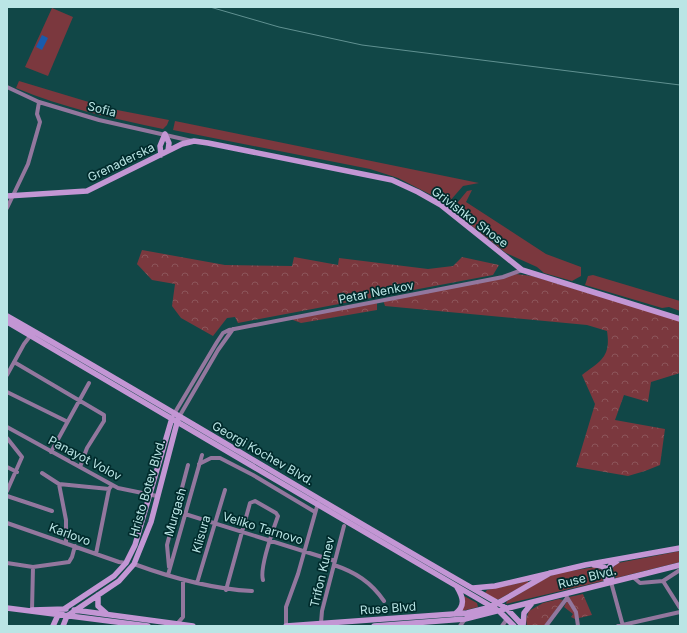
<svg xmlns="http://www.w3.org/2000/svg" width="687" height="633" font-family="Inter,sans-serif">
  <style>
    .grass { fill: #7b383e }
    .forest { fill: url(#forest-crowns) }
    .water { fill: #185bad }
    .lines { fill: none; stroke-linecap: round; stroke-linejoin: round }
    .street { stroke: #93779e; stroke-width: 4 }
    .secondary { stroke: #c396d4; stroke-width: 5.5 }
    .rail { stroke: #609191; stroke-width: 1 }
    .labels { text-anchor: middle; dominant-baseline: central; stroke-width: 3.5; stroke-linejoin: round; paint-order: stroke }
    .street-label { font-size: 12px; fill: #bae5e5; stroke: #002b2c }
  </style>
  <defs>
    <pattern id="forest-crowns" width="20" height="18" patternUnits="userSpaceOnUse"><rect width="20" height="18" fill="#7b383e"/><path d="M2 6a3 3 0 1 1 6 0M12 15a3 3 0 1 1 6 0" fill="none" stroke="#8c555a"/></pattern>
  </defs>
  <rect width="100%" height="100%" fill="#114747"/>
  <path class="grass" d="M 52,8 L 73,17 L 48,76 L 25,67 Z
    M 19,81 L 112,109 L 169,120 L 167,125 L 163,129 C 112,118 63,108 16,88 Z
    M 175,121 L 479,183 L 463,186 L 449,202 L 445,202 L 398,178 L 370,169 L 173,130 Z
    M 472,190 L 466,202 L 546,254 L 581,267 L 581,276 L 572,281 L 544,273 L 537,267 L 506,253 L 454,212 L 453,208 L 467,191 Z
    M 593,275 L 680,301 L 680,311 L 669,307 L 662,308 L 585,285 L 588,276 Z
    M 680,551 L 680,562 L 616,578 L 611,569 L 618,563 Z
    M 595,567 L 604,571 L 603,581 L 506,604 L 507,601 L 548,577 L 558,573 Z
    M 528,581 L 528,583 L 499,599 L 495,599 L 485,593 L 487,590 Z
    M 464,596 L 477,603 L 478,607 L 462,611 Z"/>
  <path class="forest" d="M 142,250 L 225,265 L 292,266 L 294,257 L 338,265 L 339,258 L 428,269 L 453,266 L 462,257 L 499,265 L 493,275 L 238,323 L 235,317 L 227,318 L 213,336 L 181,318 L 172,306 L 175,284 L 152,280 L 137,264 Z
    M 516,274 L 532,276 L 680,321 L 680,373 L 651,382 L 648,402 L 624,395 L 615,420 L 665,429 L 660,465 L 645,471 L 628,476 L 576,467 L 595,404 L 582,375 C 601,361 611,357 607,331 L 587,325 L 385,306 L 383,300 Z
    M 377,303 L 377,310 L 301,323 L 293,320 L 293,317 Z
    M 583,594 L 592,615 L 575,619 L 571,617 L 573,614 L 564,607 L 569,597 Z
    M 559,599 L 563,600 L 544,626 L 527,626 L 526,619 L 529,611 L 543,603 Z"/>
  <path class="water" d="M 42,35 L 48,38 L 42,50 L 36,47 Z"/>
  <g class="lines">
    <path class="street" d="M 7,87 L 39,102 L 99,120 L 192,141
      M 7,208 L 28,164 L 40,122 L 37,114 L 39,102
      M 14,362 L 104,415 L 104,421 L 87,448 L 80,467
      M 7,375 L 24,344 L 31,335
      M 7,392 L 66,421
      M 174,414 L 217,342 L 223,333 L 229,330 L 503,277 L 522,270
      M 179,417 L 218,350 L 233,329
      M 7,427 L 118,488 L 157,496
      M 7,438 L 22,457 L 7,491
      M 51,452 L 89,383
      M 199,464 L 211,458 L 220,458 L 253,475 L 315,512
      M 7,467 L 17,472
      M 42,473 L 59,484 L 109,489
      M 59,484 L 66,520 L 66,542
      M 7,496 L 52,511
      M 185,514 L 335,561
      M 7,523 L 119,562 L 126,563
      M 96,554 L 109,489 L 112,485
      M 7,563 L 33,567 L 69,562 L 72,557 L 75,546
      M 134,564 C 172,578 212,589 252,591
      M 334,565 C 355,572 371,582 384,601
      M 169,567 L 167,545 L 188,465
      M 168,575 L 202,455
      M 633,577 L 640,583 L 663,581 L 680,570
      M 663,581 L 680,608
      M 611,582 L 623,626
      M 197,583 L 225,490
      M 226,590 L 250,503 L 255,501 L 276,513 L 278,516 C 273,530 259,568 263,580
      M 565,594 L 576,612 L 578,626
      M 32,610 L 33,567
      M 321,623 L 322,611 L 344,526
      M 177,624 L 183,617 L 183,580
      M 286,626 L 286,607 L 298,574 L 318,503
      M 460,626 L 465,619
      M 502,626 L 507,619
      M 546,626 L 567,598
      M 618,626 L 680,612"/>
    <path class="secondary" d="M 165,134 L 169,143 L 168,151
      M 161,155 L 160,146 L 165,134
      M 7,196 L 87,191 L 182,144 L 194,141 L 208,143 L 392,180 L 418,192 L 441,205 L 522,270 L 680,319
      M 7,316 C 172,410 333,509 498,603 L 507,609 L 523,626
      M 7,322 L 499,611 L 514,626
      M 594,565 C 604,565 614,572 611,582 L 606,580 C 605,571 609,565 617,561
      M 473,588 L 495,586 L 585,565 L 680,548
      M 98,595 L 98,606 L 107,614
      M 7,608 L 148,626
      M 32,610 L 66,609
      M 74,610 L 193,626
      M 455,614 C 466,606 463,597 457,587
      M 53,626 L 58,615 L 64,609 L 114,576 L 126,563 L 135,545 L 172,418
      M 63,626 L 67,616 L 119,581 L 134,564 L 151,522 L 178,419
      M 286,626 L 467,613 L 491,607 L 550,573
      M 374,626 L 465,619 L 680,565
      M 523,626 L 524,613 L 532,603"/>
    <path class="rail" d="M 210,7 L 279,27 L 362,45 L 680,85"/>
  </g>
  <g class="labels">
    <g class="street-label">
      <text transform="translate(102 109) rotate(14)">Sofia</text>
      <text transform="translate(121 162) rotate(-26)">Grenaderska</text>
      <text transform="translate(470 217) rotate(37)">Grivishko Shose</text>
      <text transform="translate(376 292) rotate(-11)">Petar Nenkov</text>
      <text transform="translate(263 453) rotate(30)">Georgi Kochev Blvd.</text>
      <text transform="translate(85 458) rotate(28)">Panayot Volov</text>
      <text transform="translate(147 488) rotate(-74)">Hristo Botev Blvd.</text>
      <text transform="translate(175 512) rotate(-74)">Murgash</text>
      <text transform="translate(263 528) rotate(17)">Veliko Tarnovo</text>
      <text transform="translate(70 534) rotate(20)">Karlovo</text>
      <text transform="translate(201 534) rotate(-74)">Klisura</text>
      <text transform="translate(322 572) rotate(-77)">Trifon Kunev</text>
      <text transform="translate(587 577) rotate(-14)">Ruse Blvd.</text>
      <text transform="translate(388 608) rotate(-4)">Ruse Blvd</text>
    </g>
  </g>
  <rect width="687" height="633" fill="none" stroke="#bae5e5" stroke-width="16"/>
</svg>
